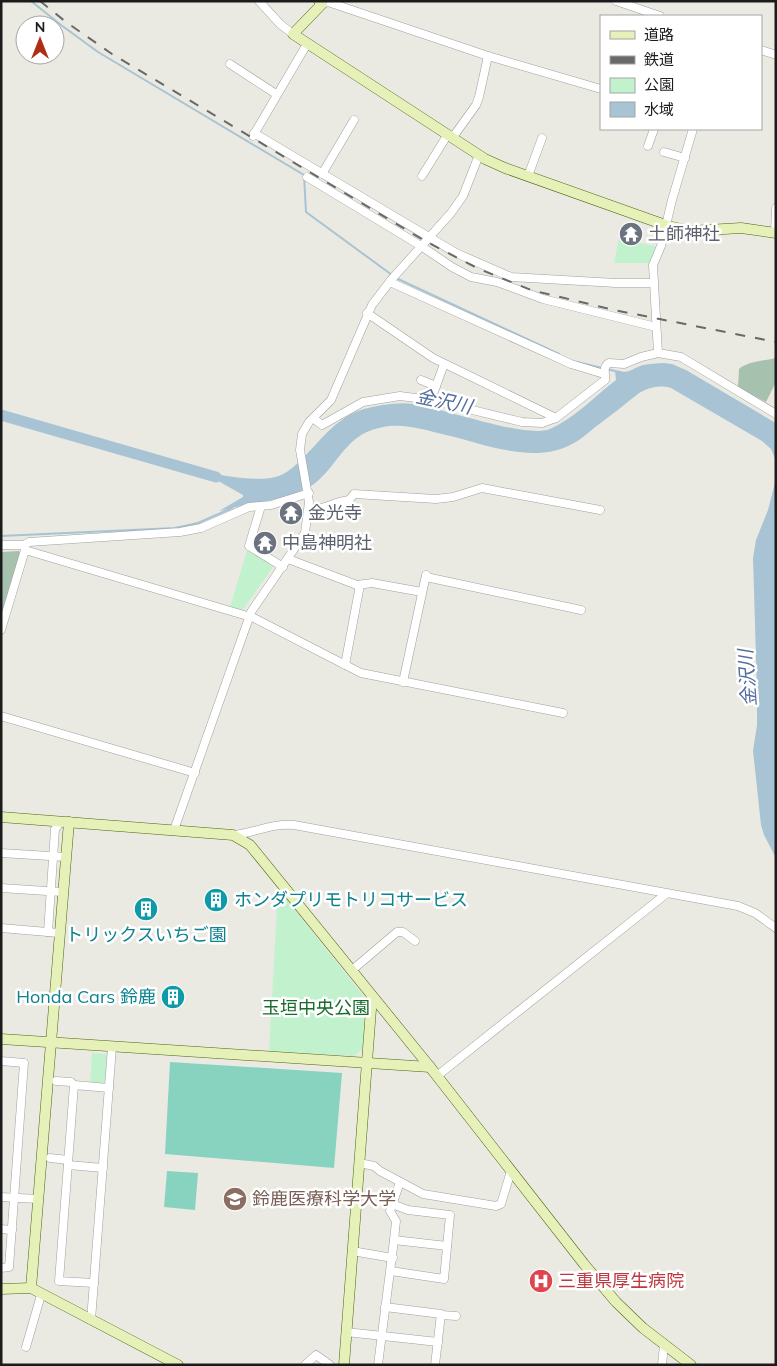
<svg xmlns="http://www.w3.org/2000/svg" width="777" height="1366" viewBox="0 0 777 1366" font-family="Mulish,'Noto Sans JP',sans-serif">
<rect width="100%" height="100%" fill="#ebeae2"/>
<g fill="#a6c1ae">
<path d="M776,358V382L766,402L738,387L739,369C748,361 764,361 776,358Z"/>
<path d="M19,551L21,554L4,611L1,610V552Z"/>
</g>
<g fill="#c2f2cd">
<path d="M619,238L659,247L652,263H614Z"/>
<path d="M247,550L255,552L276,563L242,611L230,607Z"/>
<path d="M278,889L366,999L363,1048L354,1056L269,1051Z"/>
<path d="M92,1053L106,1054L108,1056L106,1081L103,1084L90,1083Z"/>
</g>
<g fill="#88d2c0">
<path d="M170,1062L342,1073L334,1168L165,1154Z"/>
<path d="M167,1171L198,1173L195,1210L164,1207Z"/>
</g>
<g fill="#a7c3d4">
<path d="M664,363L672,364L686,370L774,422L776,424V461L771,449L762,441L671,388C658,385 650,387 639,393C624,405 609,417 594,428C587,434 580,440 572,444C534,465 485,444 446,435C424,430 402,422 379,428C343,436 337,469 311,486C288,500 246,504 219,511L243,497V495L204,473C225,475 258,483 279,476C289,472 298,463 306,455C323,437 339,416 364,409C380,405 397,402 413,404C443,408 526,439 550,429C573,419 592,399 611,384L616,380L615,371C631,374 630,369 643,365C650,364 657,363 664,363Z"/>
<path d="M776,479V858L764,835L761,825L755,769L753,751L757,725V691L753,558L756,540L768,510Z"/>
</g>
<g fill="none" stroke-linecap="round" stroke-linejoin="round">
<g stroke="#a7c3d4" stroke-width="2">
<path d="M31,1L61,25L98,52L304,175L306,212L392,275"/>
<path d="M396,278L559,354"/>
<path d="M577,362L602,368"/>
<path d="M606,369L624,373"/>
<path d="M1,536L175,528L198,523L232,508"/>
</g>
<path stroke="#a7c3d4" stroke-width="11" d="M1,415L216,477"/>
<g stroke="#9f9f9f" stroke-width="9">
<g id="street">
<path d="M259,1L280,24L293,34"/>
<path d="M616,1L660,16"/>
<path d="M322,4L328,2L488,56L601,89"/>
<path d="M761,50L776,55"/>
<path d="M230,64L276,94"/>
<path d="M254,133L456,253L511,277L616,283H653"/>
<path d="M253,136L307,44"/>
<path d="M453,137L476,105L479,97L488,56"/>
<path d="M648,146L654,129"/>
<path d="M664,152L685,158"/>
<path d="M322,174L354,120"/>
<path d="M422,176L448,134"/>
<path d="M528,176L542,138"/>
<path d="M307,177L421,246"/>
<path d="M775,233L776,208"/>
<path d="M421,246L452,267L471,277L497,282L543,299L656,327"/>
<path d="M390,282L571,364L604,374"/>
<path d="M367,313L433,358L556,418"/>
<path d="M658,353L653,265L661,246L672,200L693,129"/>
<path d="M421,380L436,386"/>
<path d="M431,400L444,364"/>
<path d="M313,418L322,425L363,402L400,396L431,400L522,422L542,423L556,418L605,380C606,374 602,367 609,363L624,364L641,357L658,353L681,357L776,414"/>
<path d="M261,506L249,546L283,567"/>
<path d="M309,510C326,509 333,502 349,500L354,494L436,499L453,497L482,488L600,510"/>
<path d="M1,545H24L25,550L254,618L361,673L563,713"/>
<path d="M24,545L29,542L180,532L201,528L249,507L271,505L309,493"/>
<path d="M288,559L357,585L372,583L422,592"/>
<path d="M426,577L581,610"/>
<path d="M1,630L25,550"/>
<path d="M345,665L360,585"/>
<path d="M403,682L426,575"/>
<path d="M1,716L195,773"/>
<path d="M174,830L251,612L305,533L309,502L300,450L302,434L309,422L331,400L372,305L391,280L451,213L463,196L479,155"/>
<path d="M233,835C254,833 272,823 294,825L738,906L755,913L776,928"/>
<path d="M1,853L66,857"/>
<path d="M1,888L62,892"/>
<path d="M1,928L59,933"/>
<path d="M48,932L55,829L61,822"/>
<path d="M351,971L397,932H403L415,941"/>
<path d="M1,1061L24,1063L9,1267L1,1268"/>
<path d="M437,1076L666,894"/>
<path d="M56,1081L71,1082L74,1085"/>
<path d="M50,1158L68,1160"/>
<path d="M359,1163L374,1166L380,1171L423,1194L496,1206L501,1204L511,1171"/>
<path d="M68,1165L103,1168"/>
<path d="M1,1197L37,1199"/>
<path d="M1,1229L12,1230"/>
<path d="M394,1240L447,1246"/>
<path d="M352,1251L393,1258"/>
<path d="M391,1271L444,1279L450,1215L408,1210L392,1204"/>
<path d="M94,1283L59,1281L74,1085L109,1088"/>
<path d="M385,1307L441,1314L435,1365"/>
<path d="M441,1315L456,1316"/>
<path d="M91,1320L112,1047"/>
<path d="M346,1332L438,1342"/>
<path d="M26,1347L41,1295"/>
<path d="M305,1365L316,1355L330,1365"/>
<path d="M378,1365L394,1240L396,1221L390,1211L400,1182"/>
<path d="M662,1365L664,1345"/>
</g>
</g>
<g stroke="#4e6311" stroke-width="11">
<g id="secondary">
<path d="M319,1L322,4L293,34L485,159L505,168L668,226L691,231L741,228L776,233"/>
<path d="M1,817L233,835L250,845L430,1067L584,1264L616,1302L643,1328L691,1365"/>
<path d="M1,1039L430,1067"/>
<path d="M31,1288L69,822"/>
<path d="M1,1289L31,1288L178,1365"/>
<path d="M344,1365L372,996"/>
</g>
</g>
<use href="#street" stroke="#fff" stroke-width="8"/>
<use href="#secondary" stroke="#e6f1ba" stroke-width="10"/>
<path stroke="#696969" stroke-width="2" stroke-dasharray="10 10" stroke-linecap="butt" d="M40,1L66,22L112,54L425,241L479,269L531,290L614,310L776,342"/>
</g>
<defs>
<g id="temple-disc" transform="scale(1.25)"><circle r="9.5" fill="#6b7280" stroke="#fff"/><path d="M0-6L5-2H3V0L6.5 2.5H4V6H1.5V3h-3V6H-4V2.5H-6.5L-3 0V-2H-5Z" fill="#fff"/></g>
<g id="building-disc" transform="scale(1.25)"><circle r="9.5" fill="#0f9aa8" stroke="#fff"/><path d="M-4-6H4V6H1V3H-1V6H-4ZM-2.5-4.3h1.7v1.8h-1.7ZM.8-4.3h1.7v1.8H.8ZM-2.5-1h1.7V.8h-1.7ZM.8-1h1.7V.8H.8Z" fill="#fff"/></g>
<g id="university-disc" transform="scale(1.25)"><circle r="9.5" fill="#8d6e63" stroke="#fff"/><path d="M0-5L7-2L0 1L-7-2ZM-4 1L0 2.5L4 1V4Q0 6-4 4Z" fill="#fff"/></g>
<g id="hospital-disc" transform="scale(1.25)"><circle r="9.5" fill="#e0444e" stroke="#fff"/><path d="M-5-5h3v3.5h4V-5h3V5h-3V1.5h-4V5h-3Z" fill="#fff"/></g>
</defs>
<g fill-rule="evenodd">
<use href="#temple-disc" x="631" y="234"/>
<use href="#temple-disc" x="291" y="513"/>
<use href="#temple-disc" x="265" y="543"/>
<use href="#building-disc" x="216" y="900"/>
<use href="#building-disc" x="146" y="909"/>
<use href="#building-disc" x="173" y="997"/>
<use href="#university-disc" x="235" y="1199"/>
<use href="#hospital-disc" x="541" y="1281"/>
</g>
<g text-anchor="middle" stroke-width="5" stroke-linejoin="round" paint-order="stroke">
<g font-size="18" fill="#5b616d" stroke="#fff" text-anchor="start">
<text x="648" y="240">土師神社</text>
<text x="308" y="519">金光寺</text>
<text x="282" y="549">中島神明社</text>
</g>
<g font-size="18" fill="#0d838f" stroke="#fff" text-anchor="start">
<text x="234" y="906">ホンダプリモトリコサービス</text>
<text x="146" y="941" text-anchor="middle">トリックスいちご園</text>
<text x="156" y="1003" text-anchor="end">Honda Cars 鈴鹿</text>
</g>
<g font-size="18" fill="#176b2b" stroke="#fff">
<text x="316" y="1014">玉垣中央公園</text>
</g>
<g font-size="18" fill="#785e54" stroke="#fff" text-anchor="start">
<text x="252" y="1205">鈴鹿医療科学大学</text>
</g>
<g font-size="18" fill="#be3a42" stroke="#fff" text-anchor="start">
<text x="558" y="1287">三重県厚生病院</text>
</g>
<g font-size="19" font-style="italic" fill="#546e9e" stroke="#fff">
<text transform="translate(444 401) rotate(12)" y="7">金沢川</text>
<text transform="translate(747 678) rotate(-94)" y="7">金沢川</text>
</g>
</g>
<rect width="777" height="1366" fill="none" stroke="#1b1b1b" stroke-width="5"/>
<rect x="600" y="15" width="162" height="115" fill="#ffffff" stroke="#a4a4a4"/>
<rect x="610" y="31" width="25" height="8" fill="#e6f1ba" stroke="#a4a4a4"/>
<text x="644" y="40" font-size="15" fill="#1b1b1b">道路</text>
<rect x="610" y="56" width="25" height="8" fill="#696969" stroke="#a4a4a4"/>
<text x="644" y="65" font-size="15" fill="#1b1b1b">鉄道</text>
<rect x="610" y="78" width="25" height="15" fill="#c2f2cd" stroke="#a4a4a4"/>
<text x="644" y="90" font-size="15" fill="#1b1b1b">公園</text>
<rect x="610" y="102" width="25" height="15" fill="#a7c3d4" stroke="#a4a4a4"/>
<text x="644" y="115" font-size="15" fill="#1b1b1b">水域</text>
<g transform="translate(40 40)"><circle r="24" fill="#ffffff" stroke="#a4a4a4"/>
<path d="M0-4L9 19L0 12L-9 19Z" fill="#af2e17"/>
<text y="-8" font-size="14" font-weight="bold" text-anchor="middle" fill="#1b1b1b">N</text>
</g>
</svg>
